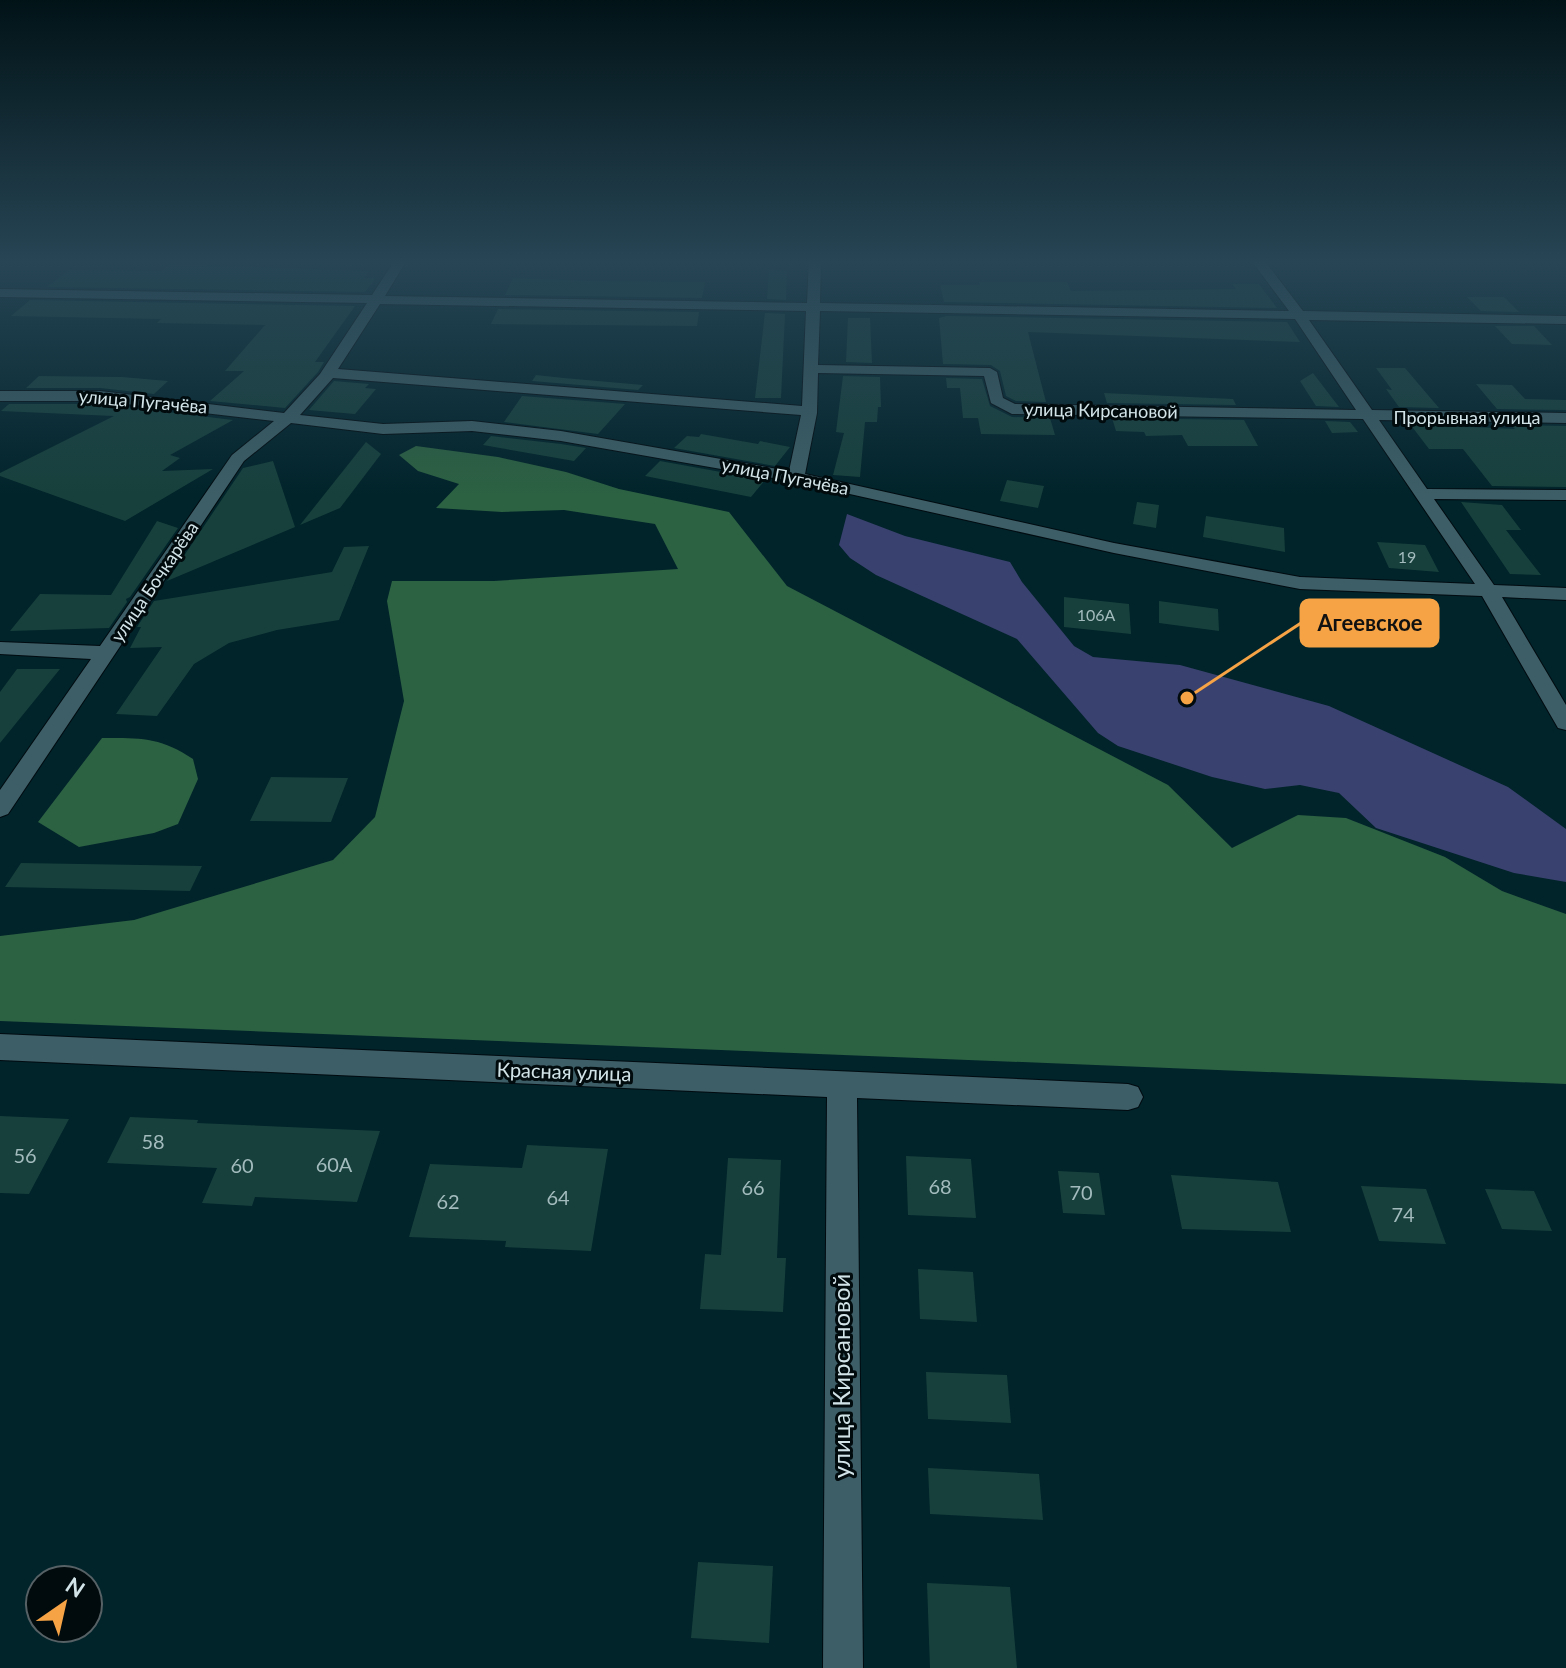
<svg xmlns="http://www.w3.org/2000/svg" width="1566" height="1668" viewBox="0 0 1566 1668" font-family="Lato,sans-serif">
<rect width="100%" height="100%" fill="#01232a"/>
<g fill="#2c6142">
<path d="M416,446L498,457L566,472L619,489L729,512L787,586L1168,785L1232,848L1298,815L1346,818L1445,857L1502,891L1566,914V1084L0,1021V936L134,920L333,860L375,817L404,701L387,601L392,581H494L678,569L655,524L564,510L502,512L436,508L459,484L418,471L399,455Z"/>
<path d="M102,738C141,738 160,737 193,759L198,779L178,824L154,833L79,847L38,822Z"/>
</g>
<path fill="#39416e" d="M847,514L905,536L1010,562L1022,582L1074,646L1093,657L1180,665L1329,706L1508,787L1566,829V882L1514,873L1376,828L1339,793L1300,785L1265,789L1212,777L1118,746L1098,733L1017,639L876,575L850,558L839,545Z"/>
<g fill="#17403c">
<path d="M170,264L369,271L364,278H376L365,292L47,287L69,270L162,271Z"/>
<path d="M769,270L787,271L786,300L767,299Z"/>
<path d="M513,278L592,281L705,282L702,298L505,295Z"/>
<path d="M979,282H1067L1071,291L1236,289L1232,284H1259L1277,308L944,302L940,285H980Z"/>
<path d="M1467,297H1504L1519,312L1481,311Z"/>
<path d="M30,300L355,306L315,362H324L318,372L285,408L210,401L244,371H225L265,325L157,323L161,319L11,316Z"/>
<path d="M498,309L699,312L697,326L491,324Z"/>
<path d="M765,313L785,314L781,398H755Z"/>
<path d="M947,316L1287,322L1300,342L1028,332L1046,402L1016,401L1006,396L1000,371L991,365L943,364L939,318Z"/>
<path d="M848,318H870L872,363L846,362Z"/>
<path d="M1495,326H1534L1552,345L1512,344Z"/>
<path d="M1376,368H1405L1439,408L1399,407L1386,389L1392,390Z"/>
<path d="M1313,373L1339,407L1316,406L1300,381Z"/>
<path d="M536,375L564,378L643,385L638,390L532,381Z"/>
<path d="M39,376L122,377L168,381L154,394L100,388H26Z"/>
<path d="M843,376L880,377L881,407H878L877,422H865L860,477L833,475L844,433L836,432Z"/>
<path d="M946,378L982,379L990,406L1012,417L1050,418L1055,435L981,434L978,418H963L960,388H947Z"/>
<path d="M334,381L369,384L365,388L376,389L355,414L309,410Z"/>
<path d="M1476,384L1512,385L1525,399L1566,400V410L1497,409Z"/>
<path d="M1104,393L1233,399L1236,405L1107,403Z"/>
<path d="M522,396L625,404L598,434L504,422Z"/>
<path d="M9,404H100L233,420L170,455L180,458L162,471L213,469L125,521L0,476V473L114,416L1,411Z"/>
<path d="M1112,418L1244,420L1258,446H1188L1182,435L1146,436L1144,432L1116,431Z"/>
<path d="M1325,421L1350,422L1358,432L1332,433Z"/>
<path d="M1410,424L1515,429L1511,425L1566,426V487L1492,486L1463,449H1429Z"/>
<path d="M701,434L758,444L760,441L790,447L775,466L674,448L687,436L699,437Z"/>
<path d="M491,436L561,444L586,448L574,461L483,445Z"/>
<path d="M366,442L381,454L340,508L300,525Z"/>
<path d="M273,461L295,527L167,581L243,468Z"/>
<path d="M660,461L765,480L751,497L645,476Z"/>
<path d="M1007,480L1044,486L1038,508L1000,501Z"/>
<path d="M1137,502L1159,505L1156,528L1133,524Z"/>
<path d="M1461,502L1502,505L1521,530H1506L1541,575L1510,574Z"/>
<path d="M1206,516L1284,528L1285,552L1203,537Z"/>
<path d="M157,521L178,528L130,597L126,599L127,602L109,628L10,631L40,594L111,595Z"/>
<path d="M1377,542L1425,545L1439,572L1389,568Z"/>
<path d="M369,546L339,620L277,630L229,643L194,664L157,716L116,714L162,647L130,648L141,627H137L154,601L332,572L344,547Z"/>
<path d="M1064,597L1129,604L1131,634L1064,627Z"/>
<path d="M1159,601L1218,609L1219,631L1159,623Z"/>
<path d="M17,669H60L0,743V692Z"/>
<path d="M271,777L348,778L331,822L250,821Z"/>
<path d="M21,863L202,866L190,891L5,887Z"/>
<path d="M0,1116L69,1119L29,1194L0,1193Z"/>
<path d="M130,1117L198,1120L197,1123L380,1131L357,1202L255,1197L252,1206L202,1203L217,1168L107,1163Z"/>
<path d="M527,1145L608,1149L591,1251L505,1247L506,1241L409,1237L430,1164L522,1168Z"/>
<path d="M906,1156L971,1159L976,1218L908,1215Z"/>
<path d="M728,1158L781,1160L777,1258H786L783,1312L700,1309L705,1254L721,1255Z"/>
<path d="M1058,1171L1099,1173L1105,1215L1063,1213Z"/>
<path d="M1171,1175L1278,1182L1291,1232L1182,1229Z"/>
<path d="M1361,1186L1426,1189L1446,1244L1379,1241Z"/>
<path d="M1485,1189L1534,1191L1552,1231L1502,1229Z"/>
<path d="M918,1269L973,1272L977,1322L920,1319Z"/>
<path d="M926,1372L1007,1375L1011,1423L928,1419Z"/>
<path d="M928,1468L1039,1474L1043,1520L930,1514Z"/>
<path d="M698,1562L773,1566L769,1643L691,1638Z"/>
<path d="M927,1583L1010,1587L1017,1668H930Z"/>
</g>
<g fill="none" stroke-linecap="round" stroke-linejoin="round">
<g stroke="#000b10" stroke-width="2">
<g id="street">
<path d="M395,260H407L385,296L807,303L809,260H821L820,303L1289,311L1251,260H1264L1303,311L1566,316V324L1309,320L1372,410L1566,413V423L1379,420L1427,489L1566,490V500L1434,499L1494,585L1566,588V600L1502,597L1566,705V730L1558,728L1482,596L1300,589L1114,553L796,482L561,441L472,431L383,434L291,423L244,461L8,814L0,817V790L91,659L0,654V642L100,646L232,455L274,421L100,401H0V391H100L284,413L320,374L367,303L0,297V289L372,295ZM380,304L806,311L802,406L338,369ZM820,311L1295,319L1356,410L1015,404L1003,398L997,372L990,368L818,365ZM818,373L984,376L991,403L1012,414L1363,419L1475,584L1300,577L1114,543L805,474L817,413ZM333,378L801,415L789,471L561,431L472,421L383,424L300,415Z"/>
<path d="M0,1034L1128,1084L1138,1087L1143,1097L1138,1107L1128,1110L857,1098L863,1668H823L827,1097L0,1060Z"/>
</g>
</g>
<use href="#street" fill="#3d5e66" fill-rule="evenodd"/>
</g>
<linearGradient id="sky" x2="0" y2="1"><stop stop-color="#011317"/><stop offset="0.53" stop-color="#274555"/><stop offset="1" stop-color="#274555" stop-opacity="0"/></linearGradient>
<rect width="1566" height="494" fill="url(#sky)"/>
<g text-anchor="middle" stroke-width="6" stroke-linejoin="round" paint-order="stroke">
<g font-size="16" fill="#a3bbbd">
<text x="1407" y="563">19</text>
<text x="1096" y="621">106А</text>
</g>
<g font-size="18" fill="#d2e4e8" stroke="#010a0d">
<text transform="translate(143 402) rotate(5)" y="6">улица Пугачёва</text>
<text transform="translate(1101 411) rotate(1)" y="6">улица Кирсановой</text>
<text x="1467" y="424">Прорывная улица</text>
<text transform="translate(785 477) rotate(11)" y="6">улица Пугачёва</text>
<text transform="translate(155 582) rotate(-56)" y="6">улица Бочкарёва</text>
</g>
<g font-size="20" fill="#d2e4e8" stroke="#010a0d">
<text transform="translate(564 1072) rotate(2)" y="7">Красная улица</text>
</g>
<g font-size="20" fill="#a3bbbd">
<text x="153" y="1149">58</text>
<text x="25" y="1163">56</text>
<text x="334" y="1172">60А</text>
<text x="242" y="1173">60</text>
<text x="940" y="1194">68</text>
<text x="753" y="1195">66</text>
<text x="1081" y="1200">70</text>
<text x="558" y="1205">64</text>
<text x="448" y="1209">62</text>
<text x="1403" y="1222">74</text>
</g>
<g font-size="24" fill="#d2e4e8" stroke="#010a0d">
<text transform="translate(842 1376) rotate(-90)" y="8">улица Кирсановой</text>
</g>
</g>
<path fill="none" stroke="#f5a345" stroke-width="3" d="M1187 698L1301 623"/>
<circle fill="#f5a345" stroke="#010a0d" stroke-width="3" cx="1187" cy="698" r="8"/>
<rect fill="#f5a345" stroke="#f5a345" stroke-width="3" x="1301" y="600" width="137" height="46" rx="8"/>
<g font-size="22" text-anchor="middle" font-weight="bold" fill="#111">
<text x="1370" y="631">Агеевское</text>
</g>
<g transform="translate(64 1604) rotate(34)"><circle r="38" fill="#010a0d" stroke="#556165" stroke-width="2"/>
<path d="M0-6L14 30L0 20L-14 30Z" fill="#f5a345"/>
<text y="-12" font-size="22" font-weight="bold" text-anchor="middle" fill="#d2e4e8">N</text>
</g>
</svg>
